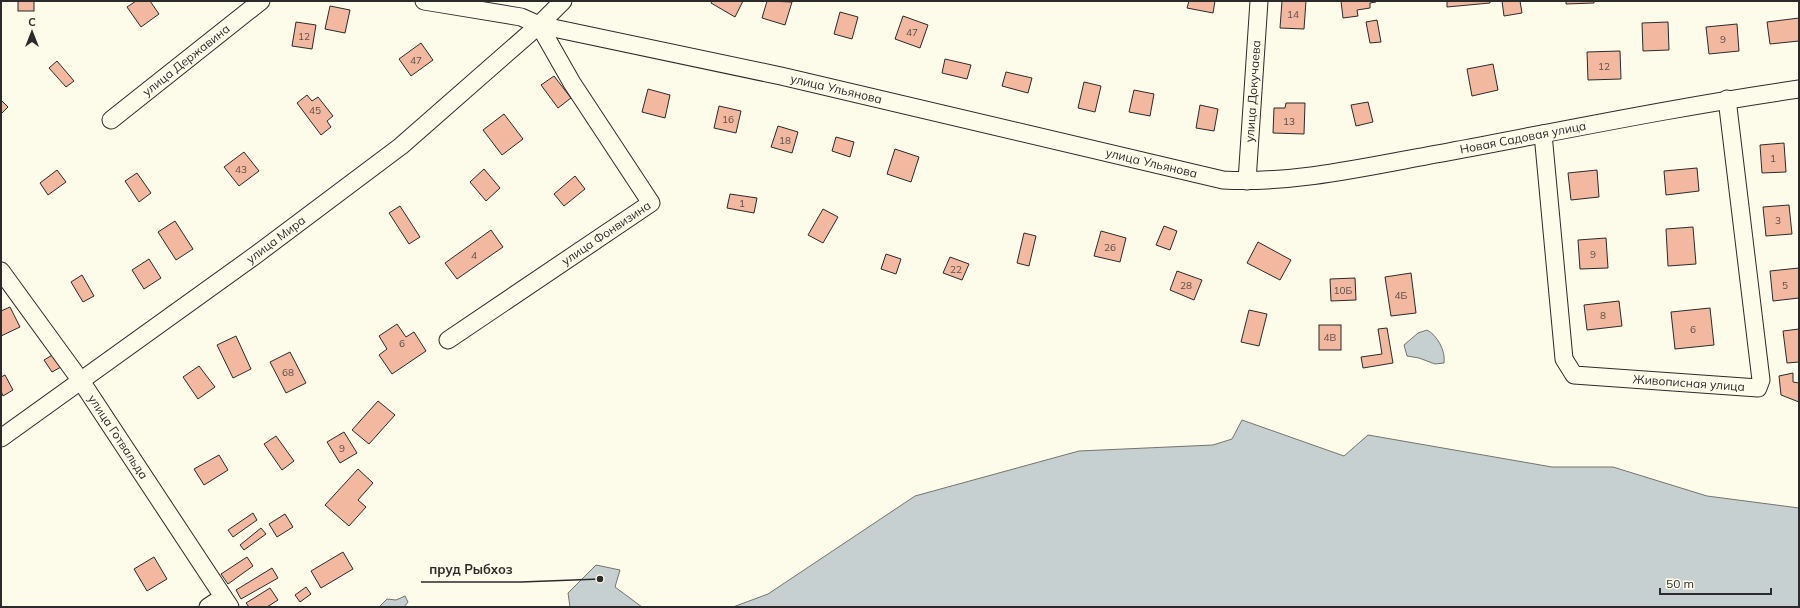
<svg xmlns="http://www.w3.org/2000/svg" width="1800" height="608" viewBox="0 0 1800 608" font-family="Mulish,sans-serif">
<rect width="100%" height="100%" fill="#fdfbea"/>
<g fill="#c7d0d0" stroke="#74746e">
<path d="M1427,330C1437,335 1446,351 1444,363L1435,364L1419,358L1407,356L1404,345L1418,333Z"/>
<path d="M1242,420L1344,456L1368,435L1552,467H1613L1707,496L1799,508V607H733L768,594L915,496L1079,451L1213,445L1232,439Z"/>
<path d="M596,565L620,570L615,587L642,607H570L568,593Z"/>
<path d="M405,596L408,602L404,607H379L387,599L396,600Z"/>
</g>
<g fill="#f2b8a0" stroke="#2b2b2b">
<rect x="18" y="1" width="16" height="10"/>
<path d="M136,1H150L159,14L141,27L127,7Z"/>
<path d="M712,1H743L735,17L711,3Z"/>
<path d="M767,1L792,2L785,25L762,18Z"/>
<path d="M1189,1H1215L1213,13L1187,8Z"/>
<path d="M1282,1H1306L1304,29L1280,28Z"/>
<path d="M1341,1H1376V2L1370,3V8L1357,10L1358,16L1343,18Z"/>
<path d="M1447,1H1490V3L1447,7Z"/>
<path d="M1502,1H1520L1522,13L1504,16Z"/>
<path d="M1566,1H1594V3L1566,4Z"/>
<path d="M330,6L350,10L345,33L325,29Z"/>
<path d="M840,12L858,17L852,39L834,34Z"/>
<path d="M903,16L928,25L920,48L895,39Z"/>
<path d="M1799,18V41L1770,44L1767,22Z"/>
<path d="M1377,20L1381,42L1370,43L1366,22Z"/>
<path d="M296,22L316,25L312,49L292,46Z"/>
<path d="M1668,22L1669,50L1643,51L1642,23Z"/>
<path d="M1737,24L1739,51L1709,54L1706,27Z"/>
<path d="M421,43L433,60L411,76L399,59Z"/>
<path d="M1620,51L1621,79L1588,80L1587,52Z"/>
<path d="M945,59L971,65L967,79L942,73Z"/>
<path d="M57,61L74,81L66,87L49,68Z"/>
<path d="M1493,64L1498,90L1472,96L1467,69Z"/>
<path d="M1006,72L1032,78L1028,93L1002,86Z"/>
<path d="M554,76L571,98L558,108L541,85Z"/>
<path d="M1084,82L1101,86L1095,112L1078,108Z"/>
<path d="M648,89L670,95L665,118L642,112Z"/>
<path d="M1134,90L1154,94L1150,116L1129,112Z"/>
<path d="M307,95L312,101L318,97L333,116L327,121L331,127L321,135L297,103Z"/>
<path d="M1,100L8,107L1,114Z"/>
<path d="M1368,102L1373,122L1356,126L1351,105Z"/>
<path d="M1286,103H1305L1304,134L1273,133L1274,108H1285Z"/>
<path d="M1200,105L1218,109L1214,131L1196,128Z"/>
<path d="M719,106L741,111L736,133L714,128Z"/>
<path d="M504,114L523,139L502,155L483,130Z"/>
<path d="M778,126L798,132L792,153L771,147Z"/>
<path d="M836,137L854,142L850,157L832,151Z"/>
<path d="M1784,143L1786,172L1762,173L1760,145Z"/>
<path d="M895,149L919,157L911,182L887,174Z"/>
<path d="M244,152L259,171L239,186L224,167Z"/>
<path d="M1697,168L1699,191L1666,195L1664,171Z"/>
<path d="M484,169L500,188L486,201L470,182Z"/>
<path d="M57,170L66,182L48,195L40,183Z"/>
<path d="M1597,170L1599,197L1571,200L1568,173Z"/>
<path d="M137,173L151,193L139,202L125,181Z"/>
<path d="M575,176L585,189L564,206L554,194Z"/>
<path d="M730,194L757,198L754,213L727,208Z"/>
<path d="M1789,205L1792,234L1766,236L1763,207Z"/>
<path d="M400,206L420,237L409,244L389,213Z"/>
<path d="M823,209L838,217L823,243L808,235Z"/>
<path d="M175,221L193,249L176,260L158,232Z"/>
<path d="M1164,226L1177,231L1170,250L1156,245Z"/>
<path d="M1693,227L1696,264L1668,266L1666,229Z"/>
<path d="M491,230L503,247L457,279L445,263Z"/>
<path d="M1101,231L1126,238L1120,262L1094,256Z"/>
<path d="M1024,233L1036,236L1029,266L1017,263Z"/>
<path d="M1606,238L1608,268L1580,269L1578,240Z"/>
<path d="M1258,242L1291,260L1280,280L1247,263Z"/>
<path d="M886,254L901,259L896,274L881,269Z"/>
<path d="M950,257L969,264L962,280L943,273Z"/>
<path d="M149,259L161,278L144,289L132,270Z"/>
<path d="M1799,268V298L1773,301L1770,271Z"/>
<path d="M1177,271L1202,280L1194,300L1170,290Z"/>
<path d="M1411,273L1416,313L1391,316L1385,277Z"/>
<path d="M82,275L94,296L83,302L71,282Z"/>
<path d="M1355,278L1356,300L1331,301L1330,279Z"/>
<path d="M1619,301L1622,326L1587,330L1584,305Z"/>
<path d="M10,307L20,327L1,336V311Z"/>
<path d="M1710,308L1714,345L1675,349L1671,312Z"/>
<path d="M1249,310L1267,314L1259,346L1241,342Z"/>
<path d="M397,324L406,337L414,332L426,351L392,374L379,355L387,349L379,336Z"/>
<rect x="1319" y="325" width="22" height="25"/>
<path d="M1387,328L1393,363L1363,368L1361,357L1382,354L1378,329Z"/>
<path d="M1799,329V362L1787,363L1783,331Z"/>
<path d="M236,336L251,369L233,378L217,345Z"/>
<path d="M290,352L306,383L286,393L270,362Z"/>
<path d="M54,354L61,367L52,372L44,360Z"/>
<path d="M199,366L215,387L198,399L183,377Z"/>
<path d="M1793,373V382L1799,383V402L1781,395L1779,376Z"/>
<path d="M5,375L13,390L3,396L1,391V377Z"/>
<path d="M378,401L395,415L369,444L352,430Z"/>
<path d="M344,432L357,453L340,463L327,442Z"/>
<path d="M276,436L294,461L282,470L264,444Z"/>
<path d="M219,455L228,470L204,485L194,469Z"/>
<path d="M358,469L373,483L358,500L366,507L349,526L325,505Z"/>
<path d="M253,513L257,520L233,537L228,530Z"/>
<path d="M285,514L293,527L277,537L269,524Z"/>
<path d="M261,528L266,534L244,550L240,545Z"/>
<path d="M343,552L353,569L321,588L311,571Z"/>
<path d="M154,557L167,579L147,591L134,569Z"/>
<path d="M247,557L253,566L228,584L221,574Z"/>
<path d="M272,568L278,578L241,599L236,590Z"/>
<path d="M306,587L311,594L300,602L295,595Z"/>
<path d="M270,588L278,600L267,607H249L246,603Z"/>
</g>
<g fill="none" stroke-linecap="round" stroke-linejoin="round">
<g stroke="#2b2b2b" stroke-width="19">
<g id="minor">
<path id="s1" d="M424,1L521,17L539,25L781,76L1223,180C1298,184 1374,165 1448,152C1565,130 1681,106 1799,89"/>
<path id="s2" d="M111,120L261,1"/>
<path id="s3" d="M1543,134L1564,359L1574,375L1758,388L1761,380L1727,99"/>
<path id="s4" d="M1247,181L1259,1"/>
<path id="s5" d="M1,271L81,381L230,607"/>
<path id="s6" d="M448,340L651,203L572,83L539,25"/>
<path id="s7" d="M1,438L253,257L401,146L539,25L563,1"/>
<path d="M208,607L223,597"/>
</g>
</g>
<use href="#minor" stroke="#fdfbea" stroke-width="17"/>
</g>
<g text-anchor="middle" stroke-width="3" stroke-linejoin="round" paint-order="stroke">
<g font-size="10" fill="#5d4e48">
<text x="1293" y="18">14</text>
<text x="912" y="36">47</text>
<text x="304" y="40">12</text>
<text x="1723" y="43">9</text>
<text x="416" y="64">47</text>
<text x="1604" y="70">12</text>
<text x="315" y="114">45</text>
<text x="728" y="123">16</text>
<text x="1289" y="125">13</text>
<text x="785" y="144">18</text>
<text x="1773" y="162">1</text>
<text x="241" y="173">43</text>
<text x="742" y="207">1</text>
<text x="1778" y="224">3</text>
<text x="1110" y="251">26</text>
<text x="1593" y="258">9</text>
<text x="474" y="259">4</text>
<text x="956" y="273">22</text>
<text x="1186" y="289">28</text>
<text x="1785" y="289">5</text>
<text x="1343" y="294">10Б</text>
<text x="1401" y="299">4Б</text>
<text x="1603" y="319">8</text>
<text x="1693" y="333">6</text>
<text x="1330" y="341">4В</text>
<text x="402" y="347">6</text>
<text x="288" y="376">68</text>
<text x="342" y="452">9</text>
</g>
<g font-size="12" fill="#2b2b2b" stroke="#fdfbea">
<text dy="4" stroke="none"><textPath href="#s2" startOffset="96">улица Державина</textPath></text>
<text dy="4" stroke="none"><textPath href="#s1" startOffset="422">улица Ульянова</textPath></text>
<text dy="4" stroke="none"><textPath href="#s4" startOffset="90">улица Докучаева</textPath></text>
<text dy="4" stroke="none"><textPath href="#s1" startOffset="1123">Новая Садовая улица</textPath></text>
<text dy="4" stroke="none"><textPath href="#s1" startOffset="746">улица Ульянова</textPath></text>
<text dy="4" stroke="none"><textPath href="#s6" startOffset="191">улица Фонвизина</textPath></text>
<text dy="4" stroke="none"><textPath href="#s7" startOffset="339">улица Мира</textPath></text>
<text dy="4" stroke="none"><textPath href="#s3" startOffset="360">Живописная улица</textPath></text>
<text dy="4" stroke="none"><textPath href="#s5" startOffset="203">улица Готвальда</textPath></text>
</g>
</g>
<path fill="none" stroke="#2b2b2b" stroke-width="1.5" d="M600 579L521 582H421"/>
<circle fill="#2b2b2b" stroke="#fdfbea" stroke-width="1.5" cx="600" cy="579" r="4"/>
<g font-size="13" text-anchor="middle" font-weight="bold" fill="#2b2b2b" stroke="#fdfbea" stroke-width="3" stroke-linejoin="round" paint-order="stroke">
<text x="471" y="574">пруд Рыбхоз</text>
</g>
<rect width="1800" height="608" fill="none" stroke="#2b2b2b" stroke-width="4"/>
<g transform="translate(32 32)" stroke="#fdfbea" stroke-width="3" paint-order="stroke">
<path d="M0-3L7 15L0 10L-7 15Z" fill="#2b2b2b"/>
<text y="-6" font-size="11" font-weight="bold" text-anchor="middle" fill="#2b2b2b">С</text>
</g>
<path d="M1660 588v6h111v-6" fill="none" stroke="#2b2b2b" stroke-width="2"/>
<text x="1666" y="588" font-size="12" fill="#2b2b2b" stroke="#fdfbea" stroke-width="3" paint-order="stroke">50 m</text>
</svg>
